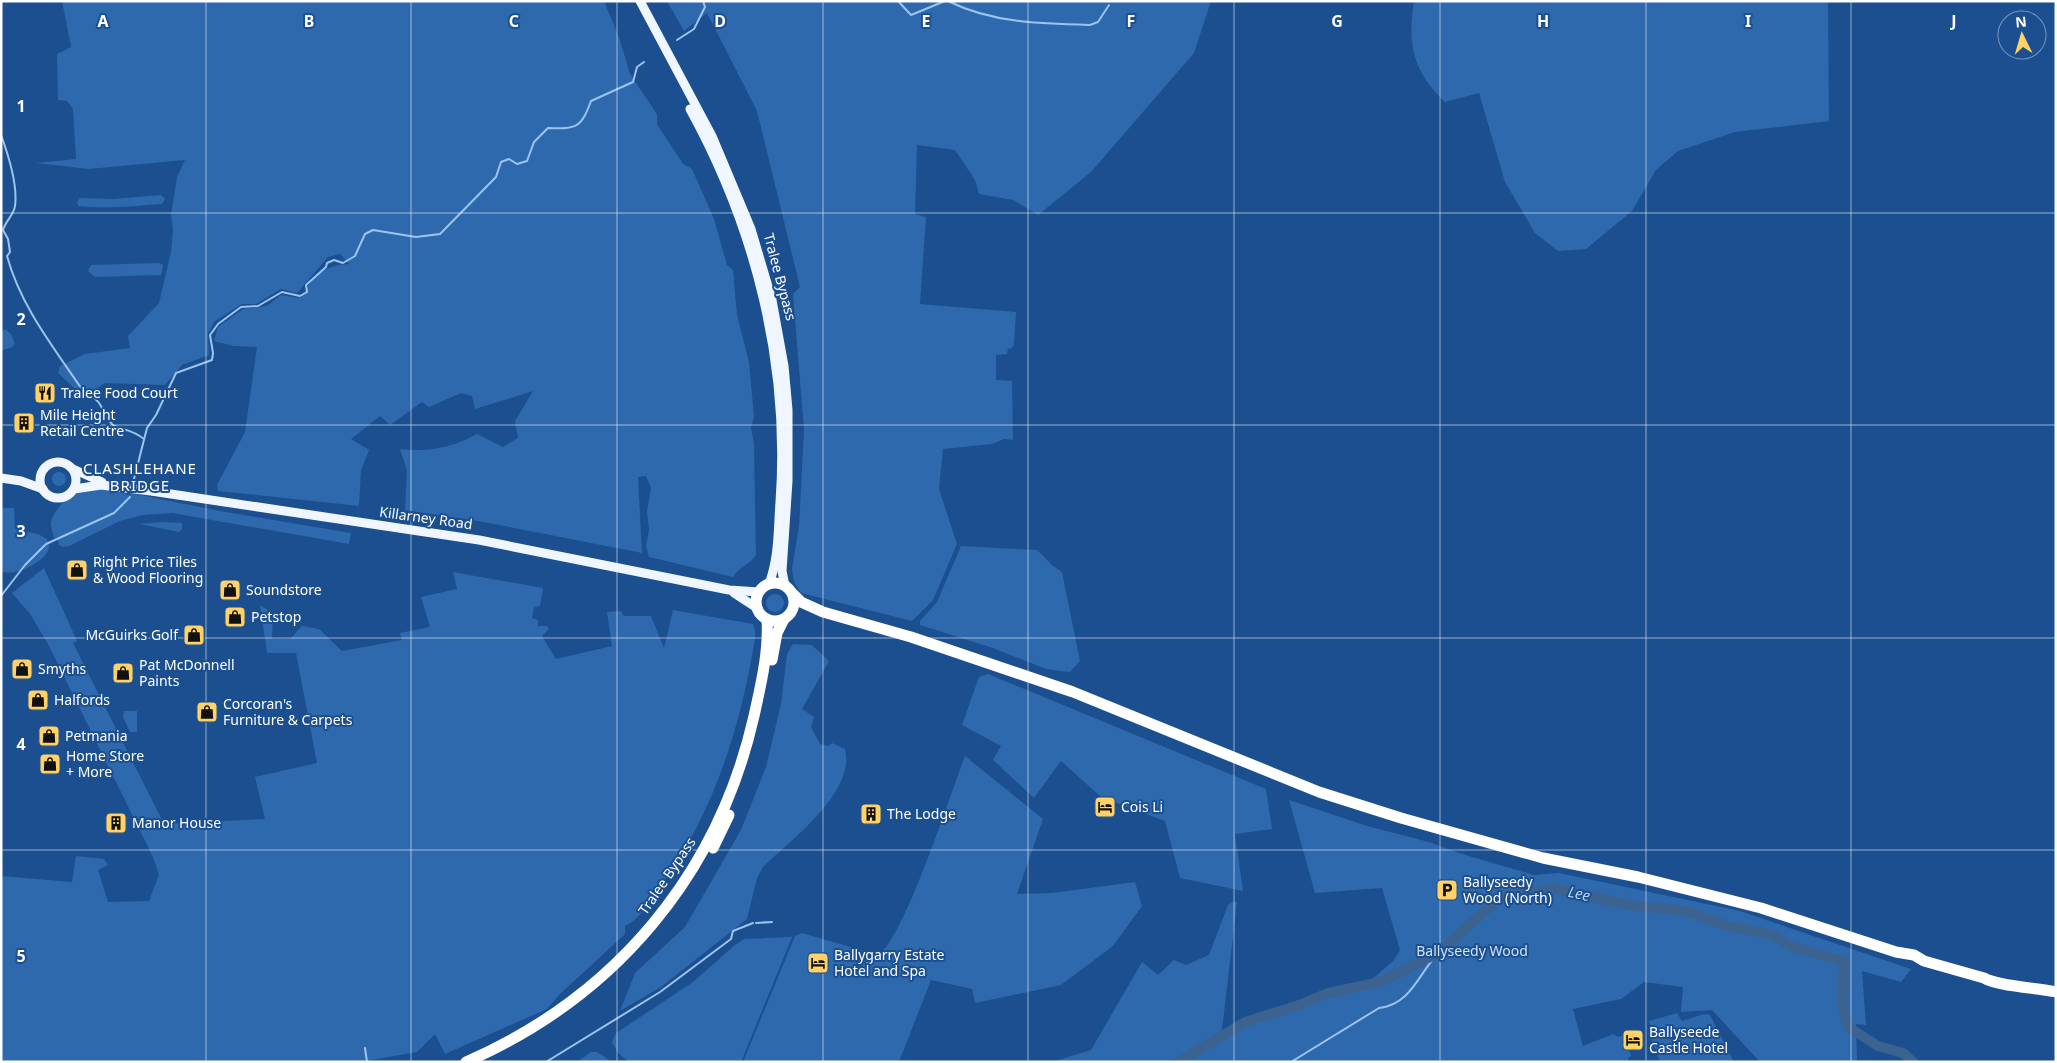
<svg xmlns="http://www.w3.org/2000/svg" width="2057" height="1063" viewBox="0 0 2057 1063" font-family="'Noto Sans',sans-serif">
<rect width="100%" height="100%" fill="#1b4f8f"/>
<g fill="#2e69ad">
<path d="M62,1H604L619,37L630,74L657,114V124L683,164L692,169L714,219L727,265L733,270L737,315L749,362L754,417L751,428L754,443L756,555C749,565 739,567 733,577L649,557L646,546L649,530L647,511L651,488L646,476L638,477L642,553L484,522L405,510L407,470L400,449C430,452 450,448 477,434L503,447L518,438L515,421L533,391L475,409L472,396L461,393L429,407L422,402L390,425L380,416L351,439L369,450L361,470L359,506L218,491L217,485L245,432L257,347L233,346L214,341L218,327L243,309L267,306L281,295L299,298C305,294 305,291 308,286C319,270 331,265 349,264L340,254L328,257L297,293L281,289L256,304H242L215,321L208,333L209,355L182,365L165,385L105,383L84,397L58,373L60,366L85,354L130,348L128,336L159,303L171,252L173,229L171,215L177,177L185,160L89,169L36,163L76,159L73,109L67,101L58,100L57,54L71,47Z"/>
<path d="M667,1H1211L1194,53L1091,172L1038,215L1013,200L979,194L975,180L955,150L917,145L915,214L926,217L920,304L1016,312L1014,345L1012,348L1008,349L1007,354L996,355V380L1012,381L1013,440L1004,439L992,444L943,449L939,489L957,544L933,600L912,621L801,593L794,582L792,569L799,526L804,430L793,294L800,287L757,111L707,13L684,31Z"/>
<path d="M1414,1H1828L1829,121L1735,132L1678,151L1656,170L1632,211L1586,249L1558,251L1535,233L1505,182L1479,93L1445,102C1413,71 1407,45 1414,1Z"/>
<path d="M161,195L165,199L162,204C134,206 106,209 78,206L77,202L80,198L113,199Z"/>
<path d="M159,263L163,265L161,275L95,277L88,271L91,265Z"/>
<path d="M5,329L11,334L15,344L12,347L1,351V332Z"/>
<circle cx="59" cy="479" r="7"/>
<path d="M89,487L128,491L126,495L135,494L220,511L351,533L349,544L172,513L143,515L120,521L69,546L63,547L59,545L57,537L54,538C53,533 50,526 51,522C55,506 74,491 89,487Z"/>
<path d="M1,508H14L15,529L38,534L47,539C47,541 49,544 49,547C48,561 13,578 1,571Z"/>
<path d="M161,522L182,523V529L179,532L139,524Z"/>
<path d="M961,546L1037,550L1053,566L1062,572L1080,661L1070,672L1046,669L993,648L920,625V621L937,602Z"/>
<path d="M44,568L77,641L73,643L164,824L265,819L255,777L317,763L296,653H267L260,605L273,613L272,639H290L302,626L319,629L342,651L402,640L400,633L430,627L421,597L457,589L453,572L543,588L540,606L534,607L532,618L538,620V626H547L549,629L542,636L556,659L612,646L607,612L621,611L624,616H651L664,648L673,610L753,624L755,630V639C740,730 713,815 658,890C648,903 640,919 625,926V934L559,995L547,1009L445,1054L435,1034L417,1052L360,1062H1V876L72,882L76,856L104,859L108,865L98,870L108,902L149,901L159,875L153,857L48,644L30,614L12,593Z"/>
<circle cx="775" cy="603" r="9"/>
<path d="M793,644L812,645L829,661L802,709L814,717L811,727L820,744L829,746L832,743L845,749C856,792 791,840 763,867L757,878L747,919L661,987L620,1011L635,973L685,927L741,830L766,767L781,704L787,654Z"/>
<path d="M988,674L1266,789L1272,829L1235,834L1243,891L1180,878L1165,821L1101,797L1061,761L1034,798L993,760L1001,746L962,725L979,677Z"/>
<path d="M124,711H137V732H130L123,717Z"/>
<path d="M965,756L1043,819L1017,894L1052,893L1135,882L1142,906L1113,946L1061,985L975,1003L972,989L931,980L899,1062H743L795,936L802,933L878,955C904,939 951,792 965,756Z"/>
<path d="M1289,800L1367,826L1429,842L1459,853L1534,875L1559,873L1740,911L1911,969L1901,982L1862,971L1866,1025L1856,1024L1857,1062H1760L1712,1010L1681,1012L1683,987L1644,982L1621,999L1573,1009L1583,1046L1613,1034L1618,1037L1624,1035L1631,1056L1628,1058L1629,1062H1173L1237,1022L1295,1004L1327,990L1371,980L1393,961L1400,950L1382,888L1315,893Z"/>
<path d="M1234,901L1237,902L1222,1030L1171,1062H1052L1091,1050L1142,962L1158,975L1174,960L1186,965L1209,955L1228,905Z"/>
<path d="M792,937L741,1062H629L618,1053L612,1042L616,1033L693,982L735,945L744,939Z"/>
<path d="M1677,1013L1682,1021L1704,1014L1710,1015L1734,1062H1660L1649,1033L1653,1032L1649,1021Z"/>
<path d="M591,1052H597L612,1062H577Z"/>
</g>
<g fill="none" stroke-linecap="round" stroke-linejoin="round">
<g stroke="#9cc4f0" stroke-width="2">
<path d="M898,1L911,15L945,1"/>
<path d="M948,1C992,23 1042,24 1090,25L1098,22L1109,5"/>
<path d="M677,40L694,29L705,7L703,1"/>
<path d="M1,135C8,154 18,184 15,206C14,215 6,220 3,230L8,239L10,252L7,256C20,304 51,344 79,385C84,392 94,396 99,403C104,410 106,419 113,425C121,430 132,429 144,439"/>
<path d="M134,479L147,428L156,415L176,373L212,360L213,353L210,335L218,324L241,307L258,306L282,292L300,296L307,292L306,285L326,267L327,263L334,260L343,263L355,256L365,234L373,230L416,237L440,234L496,177L501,162L509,159L517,164L527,161L534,142L548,128C577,129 581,128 591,101L633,82L637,67L644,62"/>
<path d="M1,596L25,565L46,544L114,513L130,497"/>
<path d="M756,923L772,922"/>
<path d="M365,1048L367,1062"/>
<path d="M546,1062L660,992L731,939L733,931L753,923"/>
<path d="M1291,1062L1379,1008C1411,1004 1418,975 1438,953"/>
</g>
<path stroke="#3c6290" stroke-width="10" d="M1179,1062L1245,1022L1299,1005L1328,993L1380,982L1438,953L1502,896L1556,889L1629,905L1687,911L1727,926L1770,934L1793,947L1844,961L1842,1004L1848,1027L1878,1046L1903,1053L1913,1062"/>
<g stroke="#f0f6ff" stroke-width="9">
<path d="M640,1L712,136L751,229L772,300L784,366L788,410V481L782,571L785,586"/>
<path d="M690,109C756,229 790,365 780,502C778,529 779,558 769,584"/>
<circle cx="58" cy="480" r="18"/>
<path d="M73,469L102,482"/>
<path d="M1,478L21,481L43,489"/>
<path d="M74,489L101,485L151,491L479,540L729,590L759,592"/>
<path d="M734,593L757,608"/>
</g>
<g stroke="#fff" stroke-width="11">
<circle cx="775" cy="602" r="19"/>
<path d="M793,594L801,602L823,612L911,637L1073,692L1319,792L1401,818L1543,858L1638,877L1761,908L1896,952L1914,955L1924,961L1984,978C1997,986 2038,988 2056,992"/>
<path d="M772,660L777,633L784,619"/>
<path d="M713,848L729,815"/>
<path d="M466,1062C615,997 718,875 754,716C761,684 769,652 767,619"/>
</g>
</g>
<path fill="none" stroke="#fff" stroke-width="1" stroke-opacity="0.55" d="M206,1V1062M411,1V1062M617,1V1062M823,1V1062M1028,1V1062M1234,1V1062M1440,1V1062M1646,1V1062M1851,1V1062M1,213H2056M1,425H2056M1,638H2056M1,850H2056"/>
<defs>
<g id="restaurant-square" transform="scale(1.125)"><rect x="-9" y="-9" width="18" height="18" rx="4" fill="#ffd166" stroke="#1b4f8f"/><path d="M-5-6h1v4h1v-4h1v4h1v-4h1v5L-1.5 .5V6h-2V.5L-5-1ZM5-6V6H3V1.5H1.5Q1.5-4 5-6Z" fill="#111"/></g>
<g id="building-square" transform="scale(1.125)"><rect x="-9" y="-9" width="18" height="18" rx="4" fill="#ffd166" stroke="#1b4f8f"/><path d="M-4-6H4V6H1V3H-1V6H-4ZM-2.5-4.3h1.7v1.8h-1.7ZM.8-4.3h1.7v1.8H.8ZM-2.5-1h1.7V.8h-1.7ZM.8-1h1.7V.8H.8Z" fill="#111"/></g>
<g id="shop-square" transform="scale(1.125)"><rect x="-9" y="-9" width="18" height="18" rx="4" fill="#ffd166" stroke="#1b4f8f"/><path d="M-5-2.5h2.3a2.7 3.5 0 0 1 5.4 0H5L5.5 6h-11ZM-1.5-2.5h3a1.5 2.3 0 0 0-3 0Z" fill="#111"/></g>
<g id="hotel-square" transform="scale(1.125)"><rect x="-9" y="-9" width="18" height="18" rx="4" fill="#ffd166" stroke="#1b4f8f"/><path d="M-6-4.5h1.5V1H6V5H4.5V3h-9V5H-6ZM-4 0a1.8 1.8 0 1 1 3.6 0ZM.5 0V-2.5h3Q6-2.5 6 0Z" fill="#111"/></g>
<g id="parking-square" transform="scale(1.125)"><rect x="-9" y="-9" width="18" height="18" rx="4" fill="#ffd166" stroke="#1b4f8f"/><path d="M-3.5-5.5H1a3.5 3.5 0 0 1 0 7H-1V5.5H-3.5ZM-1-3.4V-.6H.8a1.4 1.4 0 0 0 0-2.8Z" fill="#111"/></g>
</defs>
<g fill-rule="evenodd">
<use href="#restaurant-square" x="45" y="393"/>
<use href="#building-square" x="24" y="423"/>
<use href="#shop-square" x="77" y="570"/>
<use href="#shop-square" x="230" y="590"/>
<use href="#shop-square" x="235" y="617"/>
<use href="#shop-square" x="194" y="635"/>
<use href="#shop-square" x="22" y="669"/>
<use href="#shop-square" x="123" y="673"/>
<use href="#shop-square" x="38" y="700"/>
<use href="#shop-square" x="207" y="712"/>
<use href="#shop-square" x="49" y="736"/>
<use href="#shop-square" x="50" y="764"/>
<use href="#hotel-square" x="1105" y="807"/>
<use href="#building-square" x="871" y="814"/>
<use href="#building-square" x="116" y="823"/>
<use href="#parking-square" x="1447" y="890"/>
<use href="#hotel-square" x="818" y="963"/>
<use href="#hotel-square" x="1633" y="1040"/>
</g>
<g text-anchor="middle" stroke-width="4" stroke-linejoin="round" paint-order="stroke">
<g font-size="14" fill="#fff" stroke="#1b4f8f">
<text transform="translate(780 277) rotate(75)" y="5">Tralee Bypass</text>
<text transform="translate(426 518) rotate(8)" y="5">Killarney Road</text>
<text transform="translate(667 876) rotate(-56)" y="5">Tralee Bypass</text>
</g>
<g font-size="14" fill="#fff" stroke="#1b4f8f" text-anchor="start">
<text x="61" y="398">Tralee Food Court</text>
<text x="40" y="420">Mile Height<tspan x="40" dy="16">Retail Centre</tspan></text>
<text x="93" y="567">Right Price Tiles<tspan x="93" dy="16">&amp; Wood Flooring</tspan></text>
<text x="246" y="595">Soundstore</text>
<text x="251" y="622">Petstop</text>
<text x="178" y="640" text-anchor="end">McGuirks Golf</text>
<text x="139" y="670">Pat McDonnell<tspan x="139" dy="16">Paints</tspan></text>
<text x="38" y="674">Smyths</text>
<text x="54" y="705">Halfords</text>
<text x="223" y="709">Corcoran's<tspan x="223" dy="16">Furniture &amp; Carpets</tspan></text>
<text x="65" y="741">Petmania</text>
<text x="66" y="761">Home Store<tspan x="66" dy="16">+ More</tspan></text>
<text x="1121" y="812">Cois Li</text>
<text x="887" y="819">The Lodge</text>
<text x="132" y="828">Manor House</text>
<text x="1463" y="887">Ballyseedy<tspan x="1463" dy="16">Wood (North)</tspan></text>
<text x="834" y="960">Ballygarry Estate<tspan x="834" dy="16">Hotel and Spa</tspan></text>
<text x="1649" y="1037">Ballyseede<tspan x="1649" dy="16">Castle Hotel</tspan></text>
</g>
<g font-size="14" fill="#cfe3fa" stroke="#1b4f8f">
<text x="1472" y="956">Ballyseedy Wood</text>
</g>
<g font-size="15" letter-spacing="1" fill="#fff" stroke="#1b4f8f">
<text x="140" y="474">CLASHLEHANE<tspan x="140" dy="17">BRIDGE</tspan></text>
</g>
<g font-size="15" font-style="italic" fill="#b5d3f5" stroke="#1b4f8f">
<text transform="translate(1579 894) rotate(12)" y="5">Lee</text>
</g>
</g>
<g font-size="16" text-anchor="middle" font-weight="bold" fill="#fff" stroke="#1b4f8f" stroke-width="4" stroke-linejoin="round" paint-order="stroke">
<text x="103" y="27">A</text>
<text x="309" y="27">B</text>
<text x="514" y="27">C</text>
<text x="720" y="27">D</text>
<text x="926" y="27">E</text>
<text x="1131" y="27">F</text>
<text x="1337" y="27">G</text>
<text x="1543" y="27">H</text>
<text x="1748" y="27">I</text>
<text x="1954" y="27">J</text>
<text x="21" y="112">1</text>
<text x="21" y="325">2</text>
<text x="21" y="537">3</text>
<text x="21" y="750">4</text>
<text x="21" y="962">5</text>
</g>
<rect width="2057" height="1063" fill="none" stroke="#ffffff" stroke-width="5"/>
<g transform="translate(2022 35) rotate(355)"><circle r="24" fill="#1b4f8f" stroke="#7695bc"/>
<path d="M0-4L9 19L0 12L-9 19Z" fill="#ffd166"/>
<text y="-8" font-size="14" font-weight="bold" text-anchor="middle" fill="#ffffff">N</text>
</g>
</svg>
